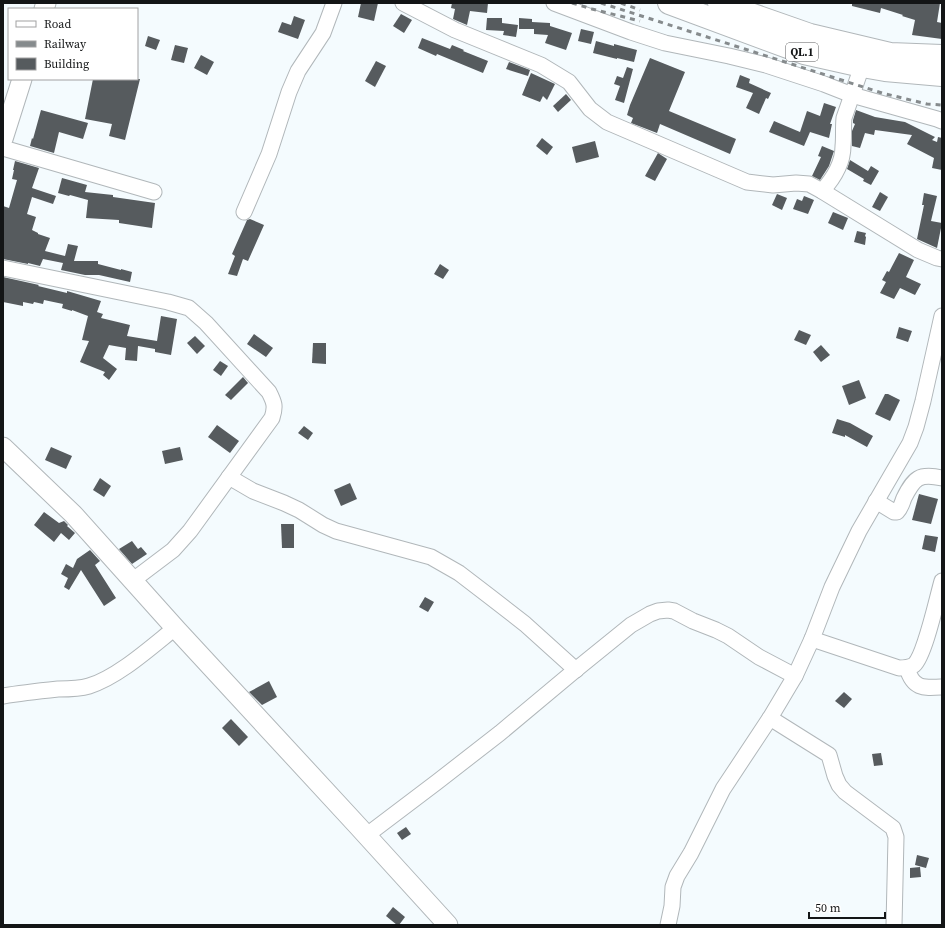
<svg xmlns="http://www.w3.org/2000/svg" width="945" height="928" viewBox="0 0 945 928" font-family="'Source Serif 4',serif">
<rect width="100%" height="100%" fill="#f4fbfe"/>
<g fill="#565b5e">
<path d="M361,3H378L374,21L358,17Z"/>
<path d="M452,3H488L487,13L470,11L467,25L453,19L455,9L451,8Z"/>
<path d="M852,3H940L937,22L942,23V39L912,35L915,20L902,16L903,15L881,8L880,13L852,6Z"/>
<path d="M401,14L412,20L404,33L393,26Z"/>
<path d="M294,16L305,20L298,39L278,32L282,22L291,25Z"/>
<path d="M487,18H502V23L518,25L516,37L503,35L504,31L486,30Z"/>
<path d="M519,18L532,19V22L550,23V26L572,33L566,50L545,43L548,35L534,34V29H519Z"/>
<path d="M581,29L594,32L591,44L578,41Z"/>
<path d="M148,36L160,40L156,50L145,46Z"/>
<path d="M422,38L450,49L452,45L464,50L463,51L488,61L483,73L437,54L436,56L418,48Z"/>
<path d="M596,41L614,46V44L637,50L634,62L617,58V59L593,53Z"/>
<path d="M175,45L188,48L184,63L171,60Z"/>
<path d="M201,55L214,62L207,75L194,68Z"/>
<path d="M650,58L685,72L669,111L736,139L730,154L660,124L657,133L631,123L633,118L627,115L630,105Z"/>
<path d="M376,61L386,66L375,87L365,81Z"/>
<path d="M509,62L530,70L528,76L506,69Z"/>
<path d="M627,67L633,69L624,103L615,100L620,86L614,84L617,76L623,78Z"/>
<path d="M531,73L555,84L547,100L543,96L540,102L522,95Z"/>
<path d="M740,75L750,79L749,83L771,93L768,99L766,98L759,114L746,108L753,93L736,87Z"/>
<path d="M93,79H140L125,140L109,136L112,124L85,119Z"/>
<path d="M566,94L571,100L558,112L553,106Z"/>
<path d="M824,103L836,107L830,124H832L829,138L810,132L804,146L769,132L774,121L800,132L807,111L820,116Z"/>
<path d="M41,110L88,123L83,139L59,132L54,153L30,146L32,138L33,139Z"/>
<path d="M856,110L875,117L905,122L935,137L932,140L937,142L938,137L942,138V170L932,168L934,158L907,144L912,135L875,130L874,135L865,133L860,148L852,146V131L855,124L853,123V120Z"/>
<path d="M542,138L553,147L547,155L536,146Z"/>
<path d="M595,141L599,157L576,163L572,147Z"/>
<path d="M822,146L834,151L829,166L820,180L812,176L821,157L818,156Z"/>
<path d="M658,153L667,159L655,181L645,176Z"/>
<path d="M850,160L868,171L871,166L879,171L871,185L863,181L864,179L847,169Z"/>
<path d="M15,161L39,168L32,188L56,196L53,204L32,197L27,214L36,217L32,230L38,233V234L50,238L45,251L65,256L68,244L78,246L74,261H98V264L121,270V269L132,272L130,282L99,275H85L61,270L63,263L43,259L40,266L28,263V264L3,259V206L9,208L17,180L12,179L14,170H13Z"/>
<path d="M62,178L87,185L85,192L113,195V197L155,203L152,228L119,223V220L86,218L88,200L70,195L69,196L58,193Z"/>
<path d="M880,192L888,197L880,211L872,207Z"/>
<path d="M924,193L937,196L931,221L942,223L937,248L917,239L924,205H922Z"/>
<path d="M777,194L787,198L782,210L772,205Z"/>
<path d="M804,196L814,200L808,214L793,209L797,199L802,201Z"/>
<path d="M833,212L848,218L843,230L828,223Z"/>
<path d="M250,219L264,225L248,261L243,259L237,276L228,274L235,256L232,254L247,220Z"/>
<path d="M857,231L866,233L865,236L866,237L865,245L854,242Z"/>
<path d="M899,253L914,260L906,277L921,284L915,295L900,288L894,299L880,293L886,282L882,280L887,271L889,272Z"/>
<path d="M440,264L449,270L443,279L434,274Z"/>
<path d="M3,277L39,285L38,286L67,293V291L101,301L97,312L103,314L101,318L130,325L127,336L157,341L161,316L177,319L171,355L155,352V349L138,346L137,361L125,360L126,348L109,345L103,358L117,369L109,380L103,375L105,372L80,362L89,341L82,340L88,316L72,310V311L62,308L63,304L44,300L43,304L34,302L33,304L23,302V306L3,302Z"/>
<path d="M899,327L912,331L908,342L896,338Z"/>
<path d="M799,330L811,335L806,345L794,340Z"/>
<path d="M254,334L273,348L266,357L247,344Z"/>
<path d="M195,336L205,346L197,354L187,343Z"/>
<path d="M313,343H326V364L312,363Z"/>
<path d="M821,345L830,355L821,362L813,352Z"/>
<path d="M220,361L228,366L221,376L213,370Z"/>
<path d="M243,377L248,383L231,400L225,395Z"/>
<path d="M859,380L866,398L849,405L842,386Z"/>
<path d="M885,394H888L900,400L890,421L875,414Z"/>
<path d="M837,419L850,423L873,436L867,447L845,435V437L832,433Z"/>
<path d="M217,425L239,441L230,453L208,437Z"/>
<path d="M304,426L313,433L308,440L298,433Z"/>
<path d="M51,447L72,456L66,469L45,460Z"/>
<path d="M180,447L183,460L165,464L162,451Z"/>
<path d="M100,478L111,486L104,497L93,490Z"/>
<path d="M350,483L357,499L341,506L334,490Z"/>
<path d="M919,494L938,499L931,524L912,520Z"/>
<path d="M44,512L59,523L64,521L68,525L67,526L75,533L69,540L61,533L54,542L34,525Z"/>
<path d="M281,524H294V548H282Z"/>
<path d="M925,535L938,537L935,552L922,549Z"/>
<path d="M132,541L138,549L141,547L147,554L132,564L119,549Z"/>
<path d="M90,550L100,561L95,565L116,598L104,606L81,570L69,590L64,587L68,578L61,574L66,564L73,568L77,559Z"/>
<path d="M425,597L434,602L428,612L419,607Z"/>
<path d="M269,681L277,697L262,705L249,692Z"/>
<path d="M844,692L852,699L844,708L835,701Z"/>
<path d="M231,719L248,737L239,746L222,728Z"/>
<path d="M881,753L883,765L874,766L872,754Z"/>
<path d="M406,827L411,834L402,840L397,833Z"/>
<path d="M917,855L929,858L926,868L915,865Z"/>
<path d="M920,867L921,877L910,878V868Z"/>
<path d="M393,907L405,917L399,925H397L386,916Z"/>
</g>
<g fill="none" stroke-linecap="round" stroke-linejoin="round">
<g stroke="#b1b7ba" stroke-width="17">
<g id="minor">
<path d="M403,3L455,30L541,65L569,82L590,109L607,122L747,182L773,185L796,183L809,184L822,191L918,250L937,258L942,259"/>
<path d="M554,3L631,32L665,43L729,56L766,65L824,84L852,95L937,119L942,121"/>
<path d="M3,148L154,192"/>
<path d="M822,191C833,179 843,163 843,146C844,137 843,128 844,118L862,66"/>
<path d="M244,212L269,154L289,92L298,71L323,33L334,3"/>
<path d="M3,268L168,302L189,308L206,323L269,392C274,402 276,406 272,418L190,531L173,550L132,581"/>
<path d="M229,477L253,491L284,503L299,510L323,525L336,531L431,557L459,573L489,596L525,624L576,670"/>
<path d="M876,501L894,512H897C901,508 902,503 904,498C914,478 919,473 942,478"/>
<path d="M812,639L899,668C904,668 909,668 914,665C925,655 937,598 942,581"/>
<path d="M907,668C913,689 923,688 942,687"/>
<path d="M3,696C21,693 39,691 58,689C68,689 79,689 89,686C118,677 150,648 175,628"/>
<path d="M770,718L829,755L835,776L839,785L845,792L893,828L896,837L894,925"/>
<path d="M367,835L437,782L500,733L573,672L631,625L650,614L658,611L668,610L674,611L693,621L716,630L728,636L759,657L795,676"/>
<path d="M668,925L672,906L673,887L677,876L691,853L723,789L770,718L795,676L812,639L832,587L859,531L910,443L916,427L923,401L942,316"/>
</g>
</g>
<g stroke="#b1b7ba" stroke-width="21">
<g id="major">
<path d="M44,9L46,3"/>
<path d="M3,139L22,79"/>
<path d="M3,447L73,514L177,630L357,825L448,925"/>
</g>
</g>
<g stroke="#b1b7ba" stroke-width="24">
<g id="highway">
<path d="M669,3L804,53L862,66L885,70L942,75"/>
<path d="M719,3L810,35L890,54L942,56"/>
</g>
</g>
<use href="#minor" stroke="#fff" stroke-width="15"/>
<use href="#major" stroke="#fff" stroke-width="19"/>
<use href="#highway" stroke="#fff" stroke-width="22"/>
<g stroke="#868b8d" stroke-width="3" stroke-dasharray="5 5" stroke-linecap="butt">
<path d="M572,3L592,9L640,21"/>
<path d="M601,3L882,93L927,104L942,105"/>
<path d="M621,3L640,10"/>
</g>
</g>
<g text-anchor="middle" stroke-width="4" stroke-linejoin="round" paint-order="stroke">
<rect fill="#fff" stroke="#5a5b5c" stroke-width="1" x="786" y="43" width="32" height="18" rx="3"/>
<g font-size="11" font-weight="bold" fill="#131516">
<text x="802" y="56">QL.1</text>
</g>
</g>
<rect width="945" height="928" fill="none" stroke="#131516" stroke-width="8"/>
<rect x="8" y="8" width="130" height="72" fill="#ffffff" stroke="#a1a1a2"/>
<rect x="16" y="21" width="20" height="6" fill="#ffffff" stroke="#a1a1a2"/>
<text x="44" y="28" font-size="12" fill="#131516">Road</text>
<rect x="16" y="41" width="20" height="6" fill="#868b8d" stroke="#a1a1a2"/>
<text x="44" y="48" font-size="12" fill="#131516">Railway</text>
<rect x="16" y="58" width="20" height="12" fill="#565b5e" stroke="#a1a1a2"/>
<text x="44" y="68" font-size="12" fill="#131516">Building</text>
<path d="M809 912v6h76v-6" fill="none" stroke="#131516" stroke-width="2"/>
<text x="815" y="912" font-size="12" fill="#131516" stroke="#ffffff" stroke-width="3" paint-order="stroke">50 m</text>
</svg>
